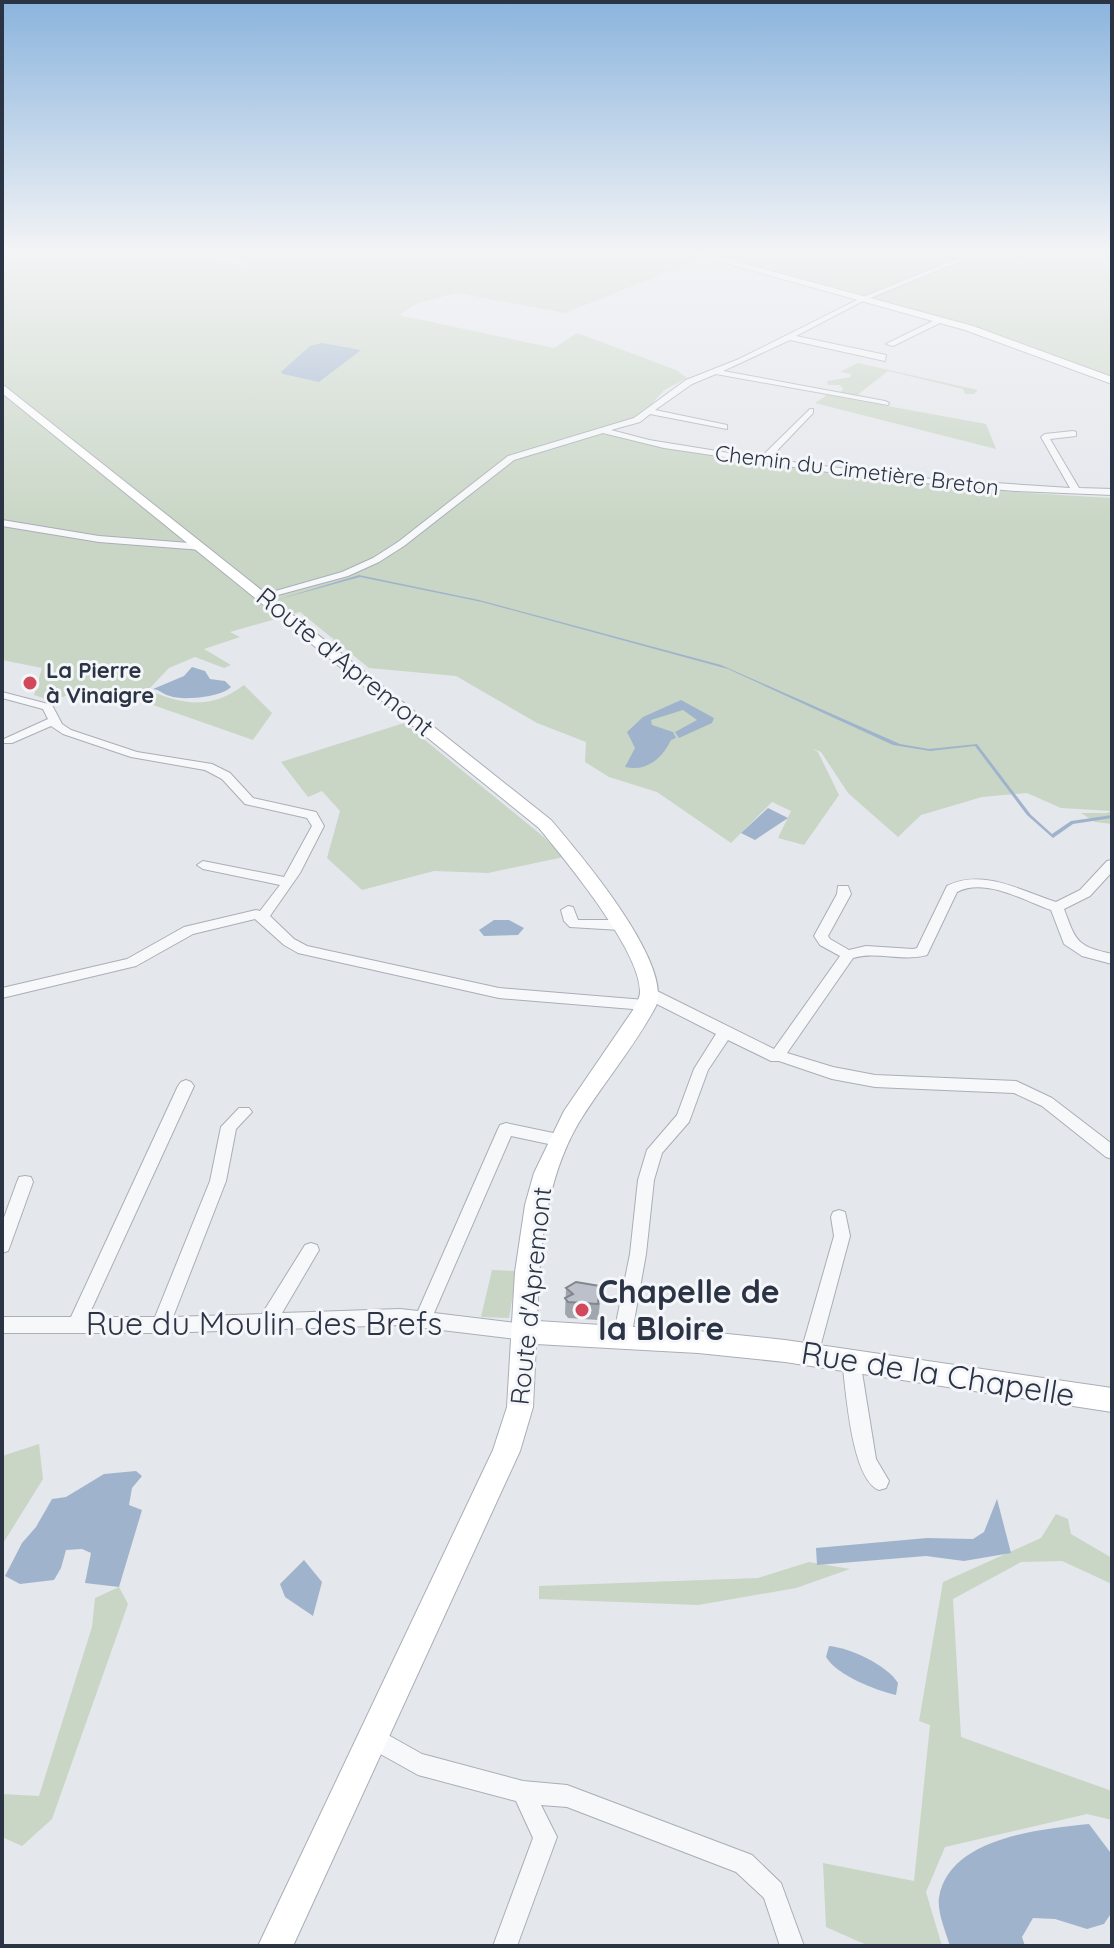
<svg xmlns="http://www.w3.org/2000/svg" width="1114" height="1948" viewBox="0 0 1114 1948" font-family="Quicksand,sans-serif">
<rect width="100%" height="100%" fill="#e4e7ec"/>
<g fill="#c9d6c5">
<path d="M2,251H188L190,256L243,265L236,251H682L703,258L565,313L457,293L418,303L399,315L554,348L577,333L676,370L687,378L664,390L641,416L599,430L604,434C772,468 941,490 1112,498V824L1095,822L1081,813H1107L1111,811L1061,808L1027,793L982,797L921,815L898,837L848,793L821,752L811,748L818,752L839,795L804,845L778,838L791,811L772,802L731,843L657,792L609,777L585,762L586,742L537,723L456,676L369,668L300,612L230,632L240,637L204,649L231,665L224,668L195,657L169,668L148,690C183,705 211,710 244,685L272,713L253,740L133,698L95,701L66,696L49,700L34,695L42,668L2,660Z"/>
<path d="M697,251H1112V377L948,319Z"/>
<path d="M858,363L978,390L974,394H965L963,389L888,371L855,397L839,394L843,389L840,385H828L827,381L851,377V374L840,372Z"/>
<path d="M827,395L986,424L996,449L815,403Z"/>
<path d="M404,723L545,838L564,857L488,873L434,871L362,890L327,858L340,811L322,791L308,797L281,762Z"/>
<path d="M492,1270L517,1271L509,1318L481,1317Z"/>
<path d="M39,1444L43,1479L2,1545V1456Z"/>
<path d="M1056,1514L1068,1519L1071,1534L1112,1558V1584L1062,1561L1021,1562L953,1599L961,1737L1112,1791V1820L1087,1814L945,1847L926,1892L942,1946H869L826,1927L823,1863L914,1881L930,1725L919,1721L943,1582L1041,1538Z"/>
<path d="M809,1562L850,1569L796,1588L698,1605L539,1599V1586L758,1578Z"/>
<path d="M119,1587L128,1604L52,1819L22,1846L2,1837V1794L39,1796L92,1627L95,1598Z"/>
</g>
<g fill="#9fb4cc">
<path d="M322,343L361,350L319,382L283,374L281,372L310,346Z"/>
<path d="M359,575L479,600L721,665L900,744L929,749L977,744L1031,815L1052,834L1071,821L1112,815V818L1073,824L1053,838L1027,815L975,746L930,751L893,745L728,669L482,602L360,577L276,600Z"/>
<path d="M192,667L205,671L210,679L225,681L231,687C222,697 182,701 170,696C162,694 161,690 153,689L184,676Z"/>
<path d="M681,700L714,718L712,723L679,738L675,732L697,720L683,710L651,720L652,725L673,732L676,738L671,740C662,759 646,772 625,767L635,748L627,732L643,717Z"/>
<path d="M768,808L788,818L755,840L741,833Z"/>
<path d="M494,920H509L524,928L518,935L484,936L479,930Z"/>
<path d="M136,1471L142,1476L132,1488L129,1505L142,1510L119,1587L85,1583L91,1553L82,1549L66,1550L61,1568L54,1580L20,1584L5,1576L22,1543L36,1527L52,1499L66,1497L104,1474Z"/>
<path d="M997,1499L1011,1553L964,1561L926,1556L817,1565L816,1548L927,1538L973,1539L984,1532Z"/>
<path d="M304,1560L322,1582L313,1616L285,1597L280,1584Z"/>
<path d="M829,1646C850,1648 887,1665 898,1683L896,1695C875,1690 838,1676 826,1657Z"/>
<path d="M1089,1824L1110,1852L1112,1912L1104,1924L1087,1929L1055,1919L1033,1918L1022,1937L1025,1946H950C946,1933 937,1912 939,1898C948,1838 1040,1829 1089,1824Z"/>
</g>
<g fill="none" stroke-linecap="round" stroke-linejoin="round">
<g stroke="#a9aeb7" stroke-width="2">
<g id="street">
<path d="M976,251H985L865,300L796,336L886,355L885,361L790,340L723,371L885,401L889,403L888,405L716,374L692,384L655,410L727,425V429L650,414L640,422L611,430L649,440L760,458L810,409H813V413L769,459L918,478L1070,488L1041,437L1045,434L1073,431L1076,432V436L1050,439L1079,488L1112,489V495L1015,491L869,478L664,448L603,433L514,460L404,546L379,562L348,576L263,599L258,596L342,572L373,558L398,542L508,456L634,418L686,380L739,359L861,298Z"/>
<path d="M939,318L946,320L893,346L886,344Z"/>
<path d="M2,520L99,536L202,544L207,547L202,550L99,542L2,526Z"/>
<path d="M2,692L52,705L62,724L71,730L137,752L212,764L230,773L253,798L316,812L324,826L300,873L270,916L294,939L307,946L499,988L645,1000L652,1005L645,1010L499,998L298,953L284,945L255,919L193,934L136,966L2,998V988L127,959L184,927L256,910L260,911L280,885L203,869L197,865L203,861L284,877L312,826L307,818L245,804L222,779L205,770L131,757L63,734L51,726L12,743H4V739L48,719L43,709L2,698Z"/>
<path d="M1112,860V872L1090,896L1064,909C1076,942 1077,946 1112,954V964L1082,956L1064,944L1051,910C1025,901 985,877 957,892L927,955C902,962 877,951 853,958L787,1053L833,1067L875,1075L1016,1081L1052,1098L1112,1144V1159L1106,1157L1042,1106L1014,1093L875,1087L832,1079L779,1061H771L728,1040L708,1070L689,1122L662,1153L654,1180L646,1254L631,1338L628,1344L622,1346L616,1344L613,1338L630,1254L638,1180L647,1150L677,1115L694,1069L716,1034L645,998L643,994L645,990H655L774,1049L840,956L820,945L814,936L837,894L838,886H848L851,894L828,936L830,939L849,950L866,946L913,949L917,948L947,886C982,868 1022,891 1056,902L1080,890L1107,861Z"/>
<path d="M568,906L573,907L578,920H620L627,925L620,930L570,927L564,921L561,910Z"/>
<path d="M186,1080L191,1082L194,1086L88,1317H155L210,1181L221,1127L239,1108H249L252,1112L236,1129L226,1181L173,1317L262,1314L305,1245L311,1243L317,1245L319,1250L282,1313L400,1309L418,1311L498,1129L500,1125L506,1123L558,1134L564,1136L566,1140L564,1144L558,1146L511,1136L434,1313L525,1324L531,1326L534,1332L531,1338L525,1340L400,1325L161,1333H2V1317H71L178,1086L181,1082Z"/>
<path d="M25,1176L31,1177L33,1182L10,1246L8,1251L2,1253V1223L17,1182L19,1177Z"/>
<path d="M839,1210L845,1212L850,1236L818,1355L815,1361L809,1363L803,1361L800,1355L834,1236L831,1217L833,1212Z"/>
<path d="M851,1352L857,1354L860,1360L876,1459L889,1481L886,1488L879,1490C851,1479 846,1389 842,1360L845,1354Z"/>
<path d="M374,1727L422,1754L523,1781L567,1785L752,1855L781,1883L804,1946H780L764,1898L736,1872L567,1807L541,1805L557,1837L517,1946H493L533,1838L516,1801L418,1775L366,1746L363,1738L366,1730Z"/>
</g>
</g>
<g stroke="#a9aeb7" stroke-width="2">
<g id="secondary">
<path d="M683,251H698L973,326L1112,377V384L965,330Z"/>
<path d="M2,384L551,820C580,854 673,963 656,1006C634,1048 602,1084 578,1124C544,1183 539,1255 537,1321L698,1331L785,1340L1112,1388V1412L785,1362L698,1353L536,1344L533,1407L520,1451L293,1946H258L493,1450L507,1407L515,1272L525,1205L534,1173L564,1111L633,1010C636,1004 640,998 640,992C641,951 565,860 539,828L2,393Z"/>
</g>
</g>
<use href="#street" fill="#f7f8fa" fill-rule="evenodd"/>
<use href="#secondary" fill="#fff" fill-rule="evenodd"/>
</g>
<path fill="#a1a5ae" d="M566,1288L600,1303L598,1320L568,1318L565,1314Z"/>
<path fill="#bbc0ca" stroke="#83868d" stroke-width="2" d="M576,1282L600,1286L598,1304L568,1302L565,1298L573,1294L566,1288Z"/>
<linearGradient id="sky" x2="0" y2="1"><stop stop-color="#8bb4dd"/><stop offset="0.48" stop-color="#f3f4f6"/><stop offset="1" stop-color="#f3f4f6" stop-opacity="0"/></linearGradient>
<rect width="1114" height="524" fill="url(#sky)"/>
<g fill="#d1495b" stroke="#f4f6f9" stroke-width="3">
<circle cx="30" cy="683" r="8"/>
<circle cx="582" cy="1310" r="8"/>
</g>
<g text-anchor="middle" stroke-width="6" stroke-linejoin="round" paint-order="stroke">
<g font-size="22" fill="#2b3445" stroke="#f4f6f9">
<text transform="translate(857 470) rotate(7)" y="8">Chemin du Cimetière Breton</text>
</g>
<g font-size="22" font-weight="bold" fill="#2b3445" stroke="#f4f6f9" text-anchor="start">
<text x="46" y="678">La Pierre<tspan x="46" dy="25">à Vinaigre</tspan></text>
</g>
<g font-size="26" fill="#2b3445" stroke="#f4f6f9">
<text transform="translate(345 662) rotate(39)" y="9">Route d'Apremont</text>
<text transform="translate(531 1296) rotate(-84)" y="9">Route d'Apremont</text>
</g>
<g font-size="32" font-weight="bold" fill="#2b3445" stroke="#f4f6f9" text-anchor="start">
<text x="598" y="1303">Chapelle de<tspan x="598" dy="37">la Bloire</tspan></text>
</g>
<g font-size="32" fill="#2b3445" stroke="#f4f6f9">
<text x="264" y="1335">Rue du Moulin des Brefs</text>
<text transform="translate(938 1374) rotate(9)" y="11">Rue de la Chapelle</text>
</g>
</g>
<rect width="1114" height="1948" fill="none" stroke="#2b3445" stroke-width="8"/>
</svg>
